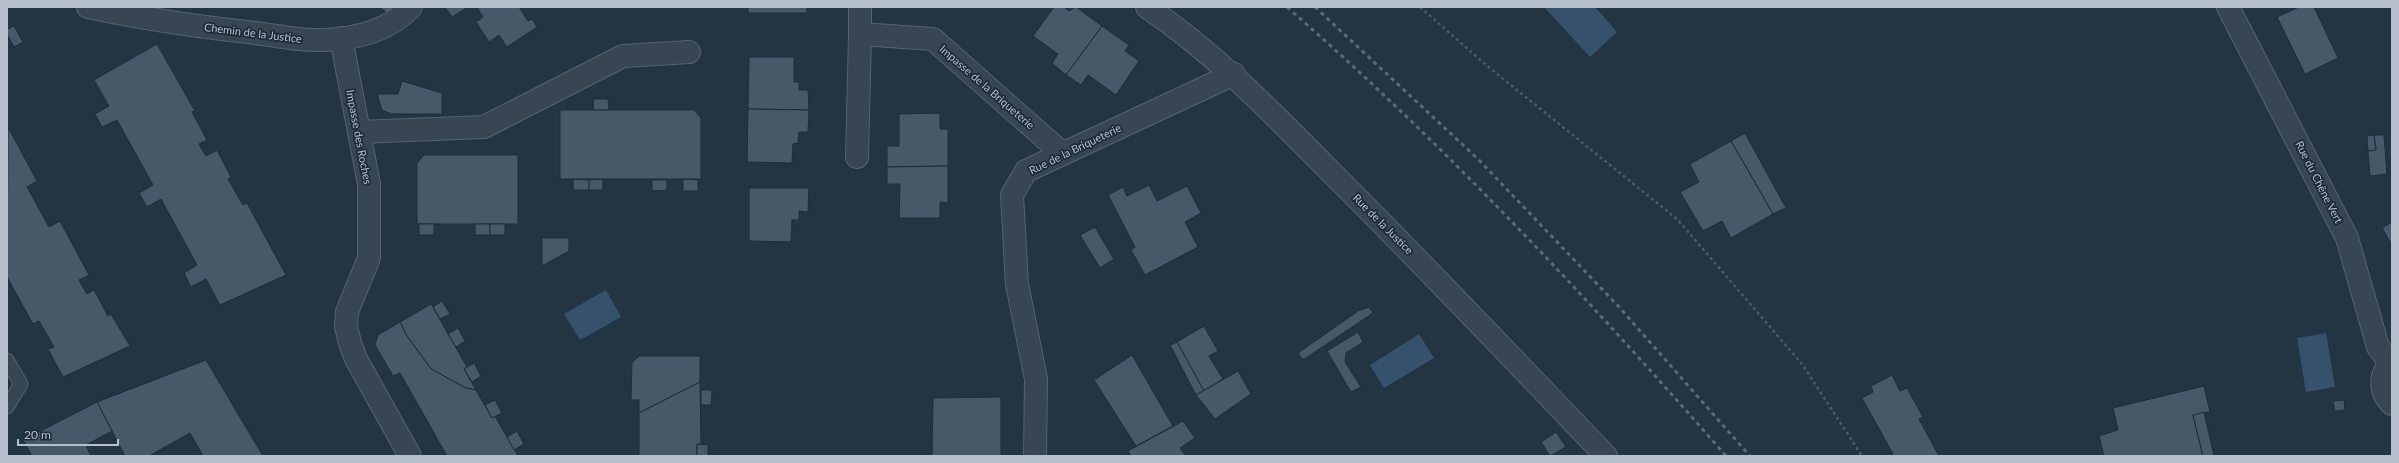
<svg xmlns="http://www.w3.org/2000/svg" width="2399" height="463" viewBox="0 0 2399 463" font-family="Lato,sans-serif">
<rect width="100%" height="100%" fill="#233443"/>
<g fill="#36516b">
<path d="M1595,7L1617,32L1590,57L1545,8Z"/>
<path d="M606,290L621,317L580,340L564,314Z"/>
<path d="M2326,333L2335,387L2306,392L2297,338Z"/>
<path d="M1419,334L1434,358L1384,388L1370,365Z"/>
</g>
<g fill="#475869" stroke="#1f2c39">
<path d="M379,7H398L388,14Z"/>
<path d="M445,7H468L452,17Z"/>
<path d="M477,7H519L528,21L532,19L537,27L507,47L499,35L489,42L476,22L483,17Z"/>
<rect x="748" y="7" width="59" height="6"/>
<path d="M1054,7H1064L1069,11L1076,7L1102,26L1066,75L1052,63L1058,54L1033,36Z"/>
<path d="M2299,7H2314L2338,58L2305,74L2277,17Z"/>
<path d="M14,26L23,42L14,47L7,34V29Z"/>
<path d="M1102,26L1129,45L1125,51L1139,61L1116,95L1088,75L1081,85L1066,75Z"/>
<path d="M157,44L195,111L192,112L207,140L199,144L206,156L217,150L231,177L228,179L243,205L247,203L286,275L220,305L206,279L191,287L184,273L197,265L161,199L147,207L139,193L153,185L117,120L102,127L95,114L109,106L94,80Z"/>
<path d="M749,57H794V82H799V90H808L809,110L748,109Z"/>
<path d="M402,81L442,93V114H391L382,110L377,94H398Z"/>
<path d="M594,99H608L609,110H593Z"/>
<path d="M748,109L809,110L808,132H799L798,143L793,144L792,163L747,162Z"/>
<path d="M560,110H694L701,118V179H560Z"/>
<path d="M940,113V129H948V166L887,167V146H899V114Z"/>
<path d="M8,127L37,181L27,187L49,227L60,221L89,275L79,280L87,294L94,290L108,316L111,314L130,346L63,377L48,349L54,347L39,321L33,324L7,277Z"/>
<path d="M1745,133L1786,208L1773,214L1731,141Z"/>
<path d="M2374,135H2384L2387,174L2370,176L2368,151L2376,150Z"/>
<path d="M2374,135L2376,150L2368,151L2367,136Z"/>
<path d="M1731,141L1773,214L1731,238L1722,221L1703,231L1680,192L1699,182L1690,164Z"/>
<path d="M424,155H518V224H417V163Z"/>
<path d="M948,166V203L940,202V218H899L900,184H887V167Z"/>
<path d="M573,179L589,180V190H573Z"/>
<path d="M603,179V190H589V180Z"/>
<path d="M683,179L698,180V191H683Z"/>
<path d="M652,180H667V190L652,191Z"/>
<path d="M1149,185L1157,201L1187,186L1201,213L1185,222L1198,247L1145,275L1131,250L1135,247L1108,195L1123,187L1127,196Z"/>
<path d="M749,188H809L808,212L799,211V220H792L791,242L749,241Z"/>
<path d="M2392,222V245L2382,228Z"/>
<rect x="419" y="224" width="15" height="11"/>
<rect x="475" y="224" width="15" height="11"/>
<rect x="490" y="224" width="15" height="11"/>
<path d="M1095,227L1114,259L1100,268L1080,235Z"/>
<path d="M542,238H569V251L542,266Z"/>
<path d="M442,301L450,314L440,319L433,307Z"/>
<path d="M431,304L467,367L464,369L476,390L466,388L431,369L407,336L400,322Z"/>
<path d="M1369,307L1373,313L1303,360L1298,353L1358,311Z"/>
<path d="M400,322L407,336L431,369L466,388L476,390L492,418L495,416L518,456H447L400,373L393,376L375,345L378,335Z"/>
<path d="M1204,326L1218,351L1209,356L1223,379L1204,391L1177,342Z"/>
<path d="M458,328L465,341L456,347L448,334Z"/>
<path d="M1358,332L1363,342L1346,353L1345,362L1361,387L1351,392L1327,351Z"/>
<path d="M1177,342L1204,391L1196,395L1170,345Z"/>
<path d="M1132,355L1173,426L1136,446L1094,380Z"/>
<path d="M639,356H700V382L639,413V400H631L632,363Z"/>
<path d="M206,360L263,456H203L190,433L149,456H125L97,402Z"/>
<path d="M474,363L481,376L472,382L464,369Z"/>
<path d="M1238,371L1251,394L1215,419L1196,395Z"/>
<path d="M1892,375L1900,391L1907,388L1923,417L1919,419L1939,456H1890L1893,454L1862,398L1873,392L1871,386Z"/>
<path d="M700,382L701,444H697V456H639V413Z"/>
<path d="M2204,386L2210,412L2193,415L2203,456H2104L2099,436L2118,430L2113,408Z"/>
<path d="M701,390H712L711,405H701Z"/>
<path d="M1001,397V456H932L933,398Z"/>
<path d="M495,400L502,413L492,418L485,405Z"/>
<path d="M2344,400L2345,410L2335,411L2333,401Z"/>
<path d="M97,402L112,431L86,445L91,456H32L23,440Z"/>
<path d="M2204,412L2214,456H2203L2193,415Z"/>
<path d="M1183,421L1195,438L1180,448L1186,456H1131L1128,451Z"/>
<path d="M517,431L524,444L514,450L507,437Z"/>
<path d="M1556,432L1566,447L1550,456L1541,442Z"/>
<path d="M697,444L708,445V456H697Z"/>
</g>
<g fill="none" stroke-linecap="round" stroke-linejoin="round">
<g stroke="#56636f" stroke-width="15">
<path id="service" d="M7,360L21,384L7,407"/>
</g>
<g stroke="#56636f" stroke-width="24">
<g id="minor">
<path d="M88,7C144,19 200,27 256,33C278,36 301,41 323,40C355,39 389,31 411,7"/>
<path d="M1147,7C1219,56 1277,118 1339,180C1429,270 1517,363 1606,456"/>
<path d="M2228,7L2347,238L2378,347L2391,364"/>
<path d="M860,34V7"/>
<path d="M341,38L369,184V258L347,312L346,326L350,343L356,359L410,456"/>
<path d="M359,132L484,127L623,56L689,52"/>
<path d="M857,157L860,34L933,39L1063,154"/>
<path d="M2392,363C2379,374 2379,392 2392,404"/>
<path d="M1035,456L1036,379L1017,284L1012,195L1026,171L1234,74"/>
</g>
</g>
<path stroke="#445f60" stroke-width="2.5" stroke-dasharray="3 3" stroke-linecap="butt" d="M1420,7L1486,65L1677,219L1802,364L1862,456"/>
<use href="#service" stroke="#384552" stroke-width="13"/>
<use href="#minor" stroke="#384552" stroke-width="22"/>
<g stroke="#5a6a7a" stroke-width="3" stroke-dasharray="4 4" stroke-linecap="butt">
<path d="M1287,7C1445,145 1588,298 1726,456"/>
<path d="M1315,7L1478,159L1619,307L1750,456"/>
</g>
</g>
<g text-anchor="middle" stroke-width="3.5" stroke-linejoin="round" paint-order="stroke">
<g font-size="11" fill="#b5c0cc" stroke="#1d2a38">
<text transform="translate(253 33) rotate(7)" y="4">Chemin de la Justice</text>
<text transform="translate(987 87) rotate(41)" y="4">Impasse de la Briqueterie</text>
<text transform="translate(359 137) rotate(79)" y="4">Impasse des Roches</text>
<text transform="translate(1075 149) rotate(-26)" y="4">Rue de la Briqueterie</text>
<text transform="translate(2319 182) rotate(63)" y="4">Rue du Chêne Vert</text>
<text transform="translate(1383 224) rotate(45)" y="4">Rue de la Justice</text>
</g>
</g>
<rect width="2399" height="463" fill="none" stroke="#b5c0cc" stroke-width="16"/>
<path d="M18 439v6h100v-6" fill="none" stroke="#b5c0cc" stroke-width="2"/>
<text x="24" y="439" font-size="12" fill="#b5c0cc" stroke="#1d2a38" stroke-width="3" paint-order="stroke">20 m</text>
</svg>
